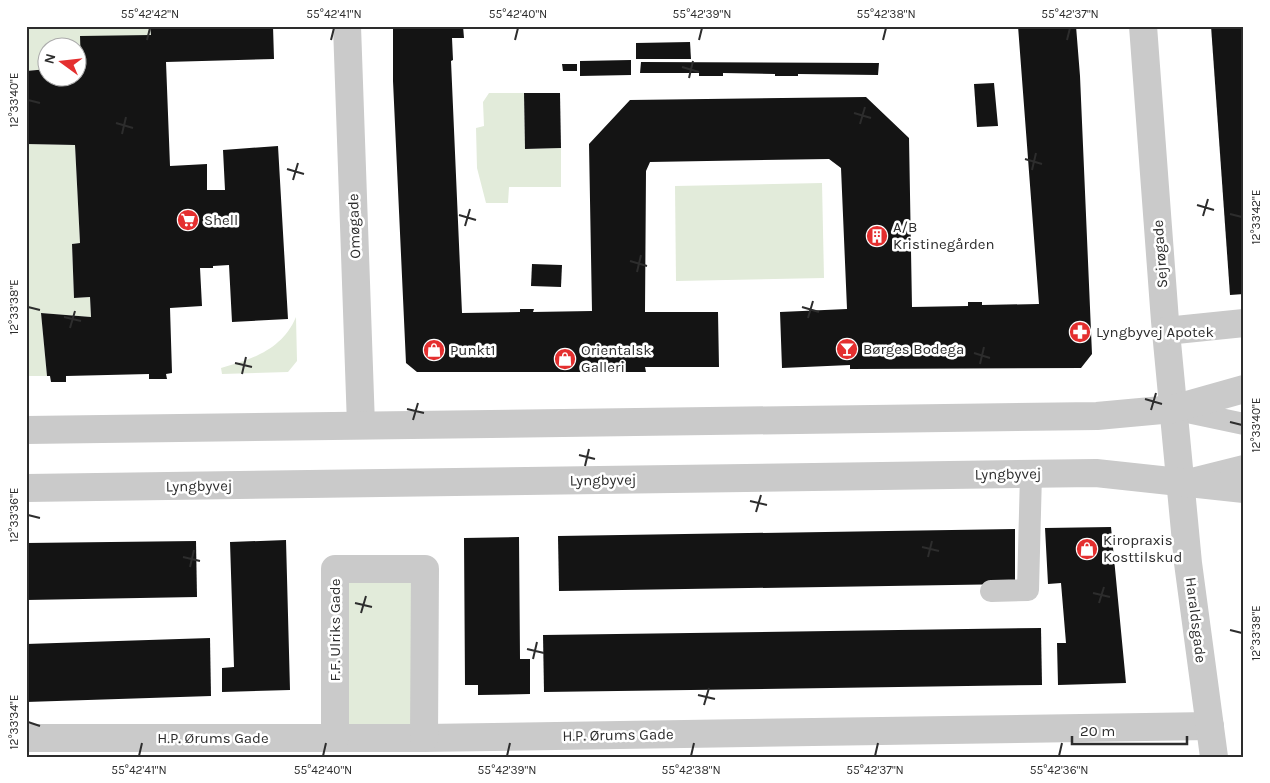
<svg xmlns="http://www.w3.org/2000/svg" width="1270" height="783" viewBox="0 0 1270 783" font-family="Karla,sans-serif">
<rect width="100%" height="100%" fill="#fff"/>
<g fill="#e2ebda">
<path d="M26,26H150L151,35L81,67H78V48H48L47,69L26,71Z"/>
<path d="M489,93H524L525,149L561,148V187H509L508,203H486L477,168L476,128L484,126L483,102Z"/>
<path d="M26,144L75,145L80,243L72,244L74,298L90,297L91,317L41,313L47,376H26Z"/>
<path d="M822,183L824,278L676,281L675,186Z"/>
<path d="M296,317L297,361L288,372L222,374L221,368C252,359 282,350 296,317Z"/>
<path d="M343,579H419V724H342Z"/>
</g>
<g fill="#141414">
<path d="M150,26H273L274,59L166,62L170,166L207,164V190H225L223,150L278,146L288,319L232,322L229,265L213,266V268H200L202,306L170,308L172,373L166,374L167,379H149V374L66,376V382H51L50,376H47L41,313L91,317L90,297L74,298L72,244L80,243L75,145L26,144V71L48,69V78H78V67H81L80,36L151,35Z"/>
<path d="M393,26H463L464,38H452L453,60L451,61L462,313L520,312V309H534L533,312L592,311L589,144L630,100L866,97L909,138L912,307L968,306V302H982V305L1039,304L1018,26H1076L1080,76L1092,354L1081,368L850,369V365L782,368L780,312L847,309L841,168L829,159L650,162L646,171L645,312H718L719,367H645L646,372H417L406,363L393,81Z"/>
<path d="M1211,26H1244V294L1230,295Z"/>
<path d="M690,42L691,59H636V43Z"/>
<path d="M631,60V75L580,76V61Z"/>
<path d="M641,62L879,63L878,75L798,74V76H775V74L723,73V76H699V73H640Z"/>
<path d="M562,64H577V71H563Z"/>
<path d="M994,83L998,126L977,127L974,84Z"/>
<path d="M524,93H560L561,148L525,149Z"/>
<path d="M532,264L562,265L561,287L531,286Z"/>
<path d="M1111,527L1126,683L1058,685L1057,643H1066L1061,583L1048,584L1045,528Z"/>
<path d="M1015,529V584L559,591L558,536Z"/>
<path d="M519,537L520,659H530V694L478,695V685H465L464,538Z"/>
<path d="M286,540L290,690L222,692V668L234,667L230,542Z"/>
<path d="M196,541L197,597L26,600V543Z"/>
<path d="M1041,628L1042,685L544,692L543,635Z"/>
<path d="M210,638L211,696L26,702V644Z"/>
</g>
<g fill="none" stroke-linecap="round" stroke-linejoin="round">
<g stroke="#cacaca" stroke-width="22">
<path d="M1173,409L1244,424"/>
<path d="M1188,480L1244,466"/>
<path d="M991,591L1028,590L1031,474"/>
</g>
<g stroke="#cacaca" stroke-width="28">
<path d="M347,26L361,425"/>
<path d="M26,738H424L1210,726"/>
<path d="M335,738V569H425L424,738"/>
</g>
<g stroke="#cacaca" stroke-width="28">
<path d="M1143,26L1165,321L1188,563L1214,757"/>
<path d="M1166,331L1244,323"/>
<path d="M26,430L1097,416L1173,409L1244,389"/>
<path d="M26,488L1096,473L1244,489"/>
</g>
</g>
<path fill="none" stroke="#2d2d2d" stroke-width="2" d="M147,40L150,28M331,40L334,28M515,40L518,28M699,40L702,28M883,40L886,28M1067,40L1070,28M682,67L699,72M689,78L693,61M28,100L40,103M854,113L871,118M116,123L133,128M860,124L865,107M122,134L126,117M1025,159L1042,164M287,169L304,174M1032,170L1036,153M293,180L298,163M1197,205L1214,210M1230,214L1242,217M459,215L476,220M1203,216L1208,199M465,226L470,209M630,261L647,266M637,272L641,255M28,307L40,310M802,307L819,312M64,317L81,321M808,318L813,301M70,328L75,311M974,353L990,358M235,363L252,367M980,364L984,347M242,374L246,357M1145,399L1162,404M407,409L424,413M1151,410L1156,393M413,420L418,403M1230,422L1242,425M579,455L595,459M585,466L589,449M750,501L767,505M756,512L761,495M28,515L40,518M922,547L939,551M183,557L200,561M928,557L932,541M190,567L194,550M1093,593L1110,597M355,603L372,607M1099,603L1104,587M361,613L366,596M1230,630L1242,633M527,649L544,653M533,659L537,642M698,695L715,699M704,705L709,688M28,722L40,726M139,756L142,743M323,756L326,743M507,756L510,743M691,756L694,743M875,756L878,743M1059,756L1062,743"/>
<defs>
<g id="supermarket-disc" transform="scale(1.125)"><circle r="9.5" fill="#e42f2f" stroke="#fff"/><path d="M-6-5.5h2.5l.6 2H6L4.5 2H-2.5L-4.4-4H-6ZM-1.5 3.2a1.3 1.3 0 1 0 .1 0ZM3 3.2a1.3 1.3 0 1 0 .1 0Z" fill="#fff"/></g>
<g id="building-disc" transform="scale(1.125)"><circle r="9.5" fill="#e42f2f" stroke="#fff"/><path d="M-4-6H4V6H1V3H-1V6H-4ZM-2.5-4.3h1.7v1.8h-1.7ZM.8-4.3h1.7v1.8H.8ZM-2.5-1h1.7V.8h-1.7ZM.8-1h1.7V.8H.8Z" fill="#fff"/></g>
<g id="pharmacy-disc" transform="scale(1.125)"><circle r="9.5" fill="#e42f2f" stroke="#fff"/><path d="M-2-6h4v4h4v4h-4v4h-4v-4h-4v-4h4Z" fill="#fff"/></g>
<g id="bar-disc" transform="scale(1.125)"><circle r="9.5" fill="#e42f2f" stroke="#fff"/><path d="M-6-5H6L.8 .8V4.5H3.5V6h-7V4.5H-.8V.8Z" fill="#fff"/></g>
<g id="shop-disc" transform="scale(1.125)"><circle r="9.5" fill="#e42f2f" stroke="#fff"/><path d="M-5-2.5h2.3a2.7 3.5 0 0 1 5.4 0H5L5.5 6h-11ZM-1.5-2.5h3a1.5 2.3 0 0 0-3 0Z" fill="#fff"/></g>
</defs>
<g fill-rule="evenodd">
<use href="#supermarket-disc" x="188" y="220"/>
<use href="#building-disc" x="877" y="236"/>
<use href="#pharmacy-disc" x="1080" y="332"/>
<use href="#bar-disc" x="847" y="349"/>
<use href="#shop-disc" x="434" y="350"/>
<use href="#shop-disc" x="565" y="359"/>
<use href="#shop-disc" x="1087" y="549"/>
</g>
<g text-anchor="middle" stroke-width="5" stroke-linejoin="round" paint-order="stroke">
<g font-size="15" fill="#2d2d2d" stroke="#fff" text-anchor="start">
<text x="204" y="225">Shell</text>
<text x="893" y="232">A/B<tspan x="893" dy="17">Kristinegården</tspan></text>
<text x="1096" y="337">Lyngbyvej Apotek</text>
<text x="863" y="354">Børges Bodega</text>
<text x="450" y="355">Punkt1</text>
<text x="581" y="355">Orientalsk<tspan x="581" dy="17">Galleri</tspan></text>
<text x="1103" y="545">Kiropraxis<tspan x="1103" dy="17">Kosttilskud</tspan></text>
</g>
<g font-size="15" fill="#2d2d2d" stroke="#fff">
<text transform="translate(354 226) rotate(-92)" y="5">Omøgade</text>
<text transform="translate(1160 254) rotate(-94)" y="5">Sejrøgade</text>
<text transform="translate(1008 474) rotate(-1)" y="5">Lyngbyvej</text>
<text transform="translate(603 480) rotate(-1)" y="5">Lyngbyvej</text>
<text transform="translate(199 486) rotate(-1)" y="5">Lyngbyvej</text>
<text transform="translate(1196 620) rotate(83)" y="5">Haraldsgade</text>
<text transform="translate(335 630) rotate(-90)" y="5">F.F. Ulriks Gade</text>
<text transform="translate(618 735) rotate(-1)" y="5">H.P. Ørums Gade</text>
<text x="213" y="743">H.P. Ørums Gade</text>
</g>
</g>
<rect width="1270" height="783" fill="none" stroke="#ffffff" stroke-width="55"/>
<g transform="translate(62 62) rotate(285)"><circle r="24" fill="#ffffff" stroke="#ababab"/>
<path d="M0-4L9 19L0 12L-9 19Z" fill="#e42f2f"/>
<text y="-8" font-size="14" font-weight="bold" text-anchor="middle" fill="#2d2d2d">N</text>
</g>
<path d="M1072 736v8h115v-8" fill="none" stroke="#2d2d2d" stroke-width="2.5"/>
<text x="1080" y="736" font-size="15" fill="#2d2d2d" stroke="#ffffff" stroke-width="4" paint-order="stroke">20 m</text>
<rect x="28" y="28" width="1214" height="728" fill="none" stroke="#2d2d2d" stroke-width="2"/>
<g font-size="12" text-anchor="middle" fill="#2d2d2d">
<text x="150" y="18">55°42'42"N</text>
<text x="334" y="18">55°42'41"N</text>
<text x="518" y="18">55°42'40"N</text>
<text x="702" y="18">55°42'39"N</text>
<text x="886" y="18">55°42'38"N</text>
<text x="1070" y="18">55°42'37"N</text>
<text transform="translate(14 100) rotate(-90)" y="4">12°33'40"E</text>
<text transform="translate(1256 217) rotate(-90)" y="4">12°33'42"E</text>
<text transform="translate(14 307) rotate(-90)" y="4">12°33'38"E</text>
<text transform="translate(1256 425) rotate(-90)" y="4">12°33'40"E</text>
<text transform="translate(14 515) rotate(-90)" y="4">12°33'36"E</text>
<text transform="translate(1256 633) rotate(-90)" y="4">12°33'38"E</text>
<text transform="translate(14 722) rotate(-90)" y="4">12°33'34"E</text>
<text x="139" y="774">55°42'41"N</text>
<text x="323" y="774">55°42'40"N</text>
<text x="507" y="774">55°42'39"N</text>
<text x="691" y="774">55°42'38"N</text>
<text x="875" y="774">55°42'37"N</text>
<text x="1059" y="774">55°42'36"N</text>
</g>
</svg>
